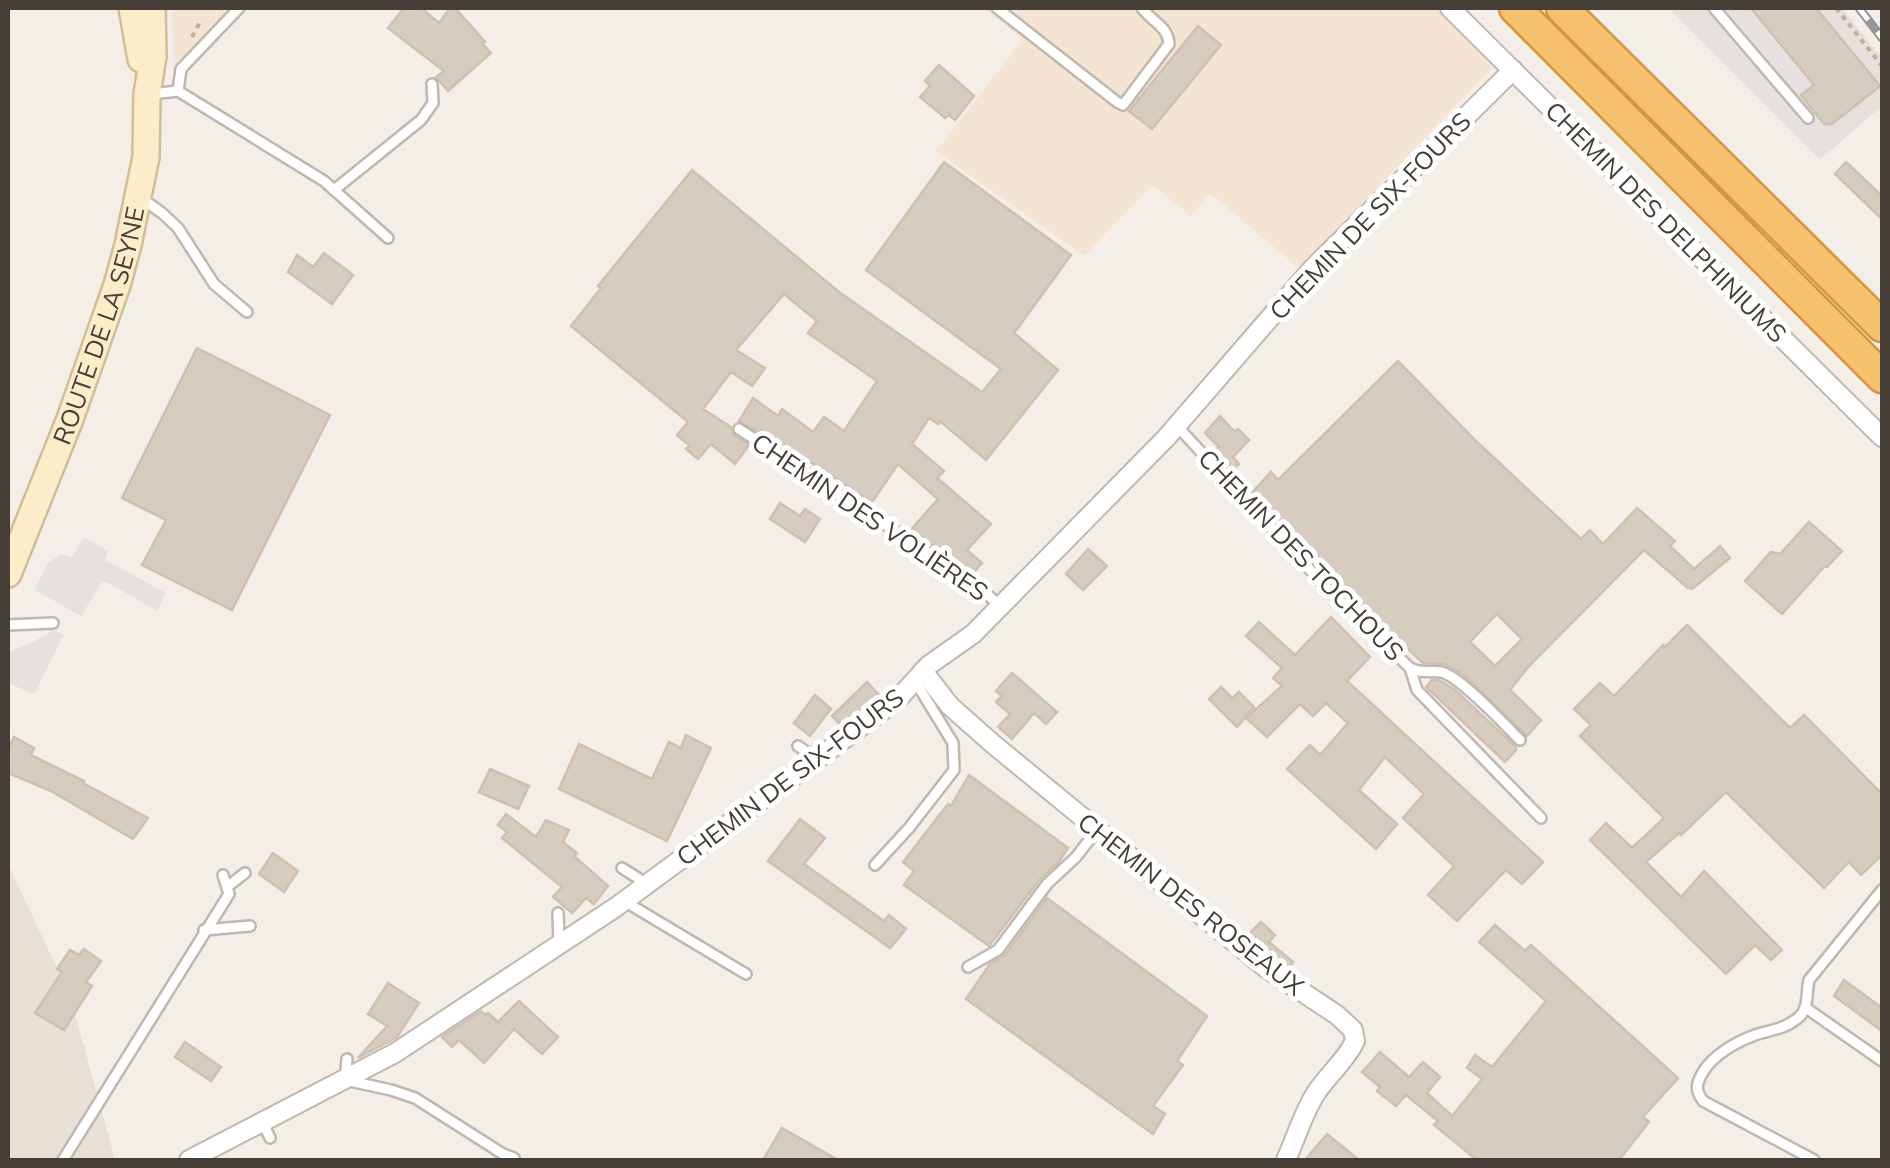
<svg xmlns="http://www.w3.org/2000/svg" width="1890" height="1168" viewBox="0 0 1890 1168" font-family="Mulish,sans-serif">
<rect width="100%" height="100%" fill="#f3eee7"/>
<path fill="#e6e0d5" d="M8,864L70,996L115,1160H8Z"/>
<g fill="#f3e4d3">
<path d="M171,8H231L175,64Z"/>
<path d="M983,8H1437L1475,46L1492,68L1299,268L1210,193L1191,216L1152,185L1084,256L936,151L1023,39Z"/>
</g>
<path fill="#e5e0dc" d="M1669,8H1842L1882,58V106L1820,159Z"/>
<g fill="#e4e1df">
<path d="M1669,8H1751L1814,85L1801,96L1824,124L1843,140L1820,159Z"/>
<path d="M84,537L108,551L105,560L166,593L157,611L107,582H102L81,616L35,590L47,564L61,554L72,557Z"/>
<path d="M53,630L64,634L34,694L8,683V652L35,641Z"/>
</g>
<g fill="#d7ccc0" stroke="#cec1b1" stroke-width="2.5" fill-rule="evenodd">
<path d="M404,8H421L439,23L450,8H455L485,42L482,43L491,53L448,91L436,77L444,71L388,28Z"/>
<path d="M1751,8H1816L1880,86L1832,124H1824L1801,95L1814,85Z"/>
<path d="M1198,26L1221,45L1152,129L1129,111Z"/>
<path d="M939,65L974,96L955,120L949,115L945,118L920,97L930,86L925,81Z"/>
<path d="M944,162L1071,255L1014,333L1058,370L986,460L940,421L938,424L929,418L912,444L944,471L937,478L991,524L967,550L982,563L973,573L910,531L938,499L898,464L872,502L761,430L759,432L739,421L753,398L778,416L782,409L813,432L824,417L844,431L877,381L808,333L817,321L784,294L736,350L765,368L752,386L731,372L703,409L731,427L734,435L749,445L735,464L711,444L698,459L686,449L690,446L677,435L688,422L571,326L601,288L598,286L692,170L839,292L982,392L1001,369L866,270Z"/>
<path d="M1846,162L1882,196V219L1835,174Z"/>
<path d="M324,253L353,275L332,304L288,272L297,255L313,267Z"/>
<path d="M197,348L330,415L232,610L142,565L166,520L122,498Z"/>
<path d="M1398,361L1478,443L1581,539L1590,530L1603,544L1637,508L1675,541L1670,546L1694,569L1720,546L1730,558L1692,589L1689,587L1688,588L1644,550L1529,666L1510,690L1541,720L1527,736L1464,675L1444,664L1423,663L1338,583L1341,580L1252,493L1271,472L1278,480ZM1497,614L1522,639L1495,666L1470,642Z"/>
<path d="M1220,416L1235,432L1238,429L1249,440L1233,457L1239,464L1231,472L1213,453L1219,447L1205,433Z"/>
<path d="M780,503L800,516L805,509L820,519L805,542L770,519Z"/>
<path d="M1809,522L1842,551L1827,567L1825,566L1782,614L1745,581L1771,552L1780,554Z"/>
<path d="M1088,549L1107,566L1083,590L1066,574Z"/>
<path d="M1331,617L1370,657L1347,681L1543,862L1522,884L1506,870L1457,921L1428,895L1454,866L1403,818L1424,794L1385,757L1359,790L1397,824L1376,849L1287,769L1310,745L1320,755L1348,723L1326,703L1313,716L1300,704L1267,737L1246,718L1282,686L1273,678L1282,668L1246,636L1259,622L1295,655Z"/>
<path d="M1687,625L1790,728L1804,715L1882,794V855L1861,875L1849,862L1824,888L1726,792L1681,835L1679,833L1646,862L1681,897L1704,871L1782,950L1771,960L1755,945L1726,974L1590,840L1606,823L1632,848L1664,818L1580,736L1591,725L1574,709L1600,683L1614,696L1663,645L1665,647Z"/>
<path d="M1012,673L1057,712L1046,724L1034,713L1012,739L998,727L1010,714L996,702L1002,696L996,691Z"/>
<path d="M1432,680H1439L1454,689L1516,747V750L1505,762L1426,687Z"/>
<path d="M867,682L879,695L841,725L832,716Z"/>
<path d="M1221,687L1232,698L1239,692L1254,707L1237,727L1209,699Z"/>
<path d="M815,695L831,709L810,736L794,723Z"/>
<path d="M686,735L711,748L667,841L559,789L579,744L652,779L669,742L681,748Z"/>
<path d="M14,737L34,748L31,755L84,781L83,783L148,818L133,839L51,791L8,773V750Z"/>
<path d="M490,769L529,786L518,809L479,792Z"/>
<path d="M969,775L1068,848L1058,863L1040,879L989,946L904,885L914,871L903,862L948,804L951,806Z"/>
<path d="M506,814L536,837L546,820L569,830L563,842L577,853L574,856L608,886L594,904L586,898L572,913L553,897L562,887L502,838L507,832L498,825Z"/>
<path d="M800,819L825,838L804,864L884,921L889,915L906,929L890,948L768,861Z"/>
<path d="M273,853L298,871L284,892L259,874Z"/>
<path d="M1047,898L1207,1016L1177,1061L1183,1065L1153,1106L1165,1114L1153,1134L966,999L990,964L1005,955Z"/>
<path d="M1261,922L1275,935L1269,942L1293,962L1288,968L1247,936Z"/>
<path d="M1495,925L1525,951L1531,945L1678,1078L1643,1117L1649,1122L1619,1160H1477L1434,1125L1438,1121L1406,1095L1396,1106L1377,1091L1380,1087L1362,1072L1380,1052L1409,1077L1423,1062L1440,1077L1427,1093L1452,1116L1482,1079L1467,1068L1475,1055L1492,1067L1546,1001L1479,942Z"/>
<path d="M84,949L101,961L86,982L92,986L64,1030L35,1013L62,972L57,969L70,950L79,955Z"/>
<path d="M1844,980L1882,1008V1031L1834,996Z"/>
<path d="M388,983L419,1003L397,1037L358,1058L387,1026L368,1014Z"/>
<path d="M519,1001L558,1037L542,1054L514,1029L484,1063L459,1040L452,1047L442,1037L481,1011L486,1015L488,1013L498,1022Z"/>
<path d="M185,1042L221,1067L211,1081L175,1057Z"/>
<path d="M782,1128L838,1160H763Z"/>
<path d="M1327,1134L1359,1160H1305Z"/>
</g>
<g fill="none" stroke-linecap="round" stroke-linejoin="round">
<g stroke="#c1b8ad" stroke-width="14">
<g id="lane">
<path d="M997,8L1117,102L1123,105L1169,44C1168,26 1151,21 1142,8"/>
<path d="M1714,8L1808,118"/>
<path d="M178,91L181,69L239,8"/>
<path d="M150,94L178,91L324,181L388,238"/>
<path d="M334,190L421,120L433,103L432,84"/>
<path d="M141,198L162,213L178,228L214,284L247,312"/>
<path d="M1177,426L1326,587L1410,668L1417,690L1541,818"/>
<path d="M739,429L977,585L1000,606"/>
<path d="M8,625L53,623"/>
<path d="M1410,668C1421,674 1429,670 1441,672C1460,676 1505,725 1520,740"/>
<path d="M798,746L817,759"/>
<path d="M875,865L909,828L954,770L953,743L915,681"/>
<path d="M622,868L647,884"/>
<path d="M227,887L245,873"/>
<path d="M624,901L746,974"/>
<path d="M558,913L559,942"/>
<path d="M204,930L250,926"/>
<path d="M968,967L998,950L1047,884L1076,857L1097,830"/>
<path d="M1806,1008L1882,1061"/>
<path d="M347,1059L345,1080L391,1090L415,1098L503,1154L514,1158"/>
<path d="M263,1123L270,1138"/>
<path d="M63,1160L229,894L223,875"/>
<path d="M1814,1160L1703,1101C1695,1090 1696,1084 1703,1072C1713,1055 1736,1042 1755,1035C1770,1030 1786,1029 1799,1017C1809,1009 1806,993 1809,980L1882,890"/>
</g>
</g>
<g stroke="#c1b8ad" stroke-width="22">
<g id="street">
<path d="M1450,8L1882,437"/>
<path d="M923,671L950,706L993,744L1266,968L1337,1015L1353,1030L1355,1041C1346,1060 1328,1075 1316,1093C1303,1113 1296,1138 1286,1160"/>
<path d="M189,1160L395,1053L616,907L897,700L929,665L973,634L1166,438L1313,268L1513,70"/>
</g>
</g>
<g stroke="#d0be98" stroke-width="30">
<g id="secondary">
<path d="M132,8L141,59"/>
<path id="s1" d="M8,574L70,419L117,285L128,245L146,157L147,94L153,56L152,8"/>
</g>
</g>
<g stroke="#d5943e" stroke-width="35">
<g id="highway">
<path d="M1515,8L1882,377"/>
<path d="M1562,8L1882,326"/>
</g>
</g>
<g stroke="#bfb09c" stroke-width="4" stroke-dasharray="5 5" stroke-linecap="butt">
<path d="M1836,8L1882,66"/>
<path d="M192,37L200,22"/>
</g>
<use href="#lane" stroke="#fff" stroke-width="9"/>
<use href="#street" stroke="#fff" stroke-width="18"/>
<use href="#secondary" stroke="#fcecc8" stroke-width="25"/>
<use href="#highway" stroke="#f6c16e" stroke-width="30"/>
<g stroke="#969696" stroke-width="9">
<path id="rail" d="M1859,8L1882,38"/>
</g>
<use href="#rail" stroke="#fff" stroke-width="5" stroke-dasharray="15" stroke-linecap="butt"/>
</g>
<g text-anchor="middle" stroke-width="10" stroke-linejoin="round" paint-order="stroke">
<g font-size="25" fill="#453e36" stroke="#fff">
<text transform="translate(1370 216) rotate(-46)" y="9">CHEMIN DE SIX-FOURS</text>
<text transform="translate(1666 222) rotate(45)" y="9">CHEMIN DES DELPHINIUMS</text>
<text dy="9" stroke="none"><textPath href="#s1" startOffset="265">ROUTE DE LA SEYNE</textPath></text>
<text transform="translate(870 517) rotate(34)" y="9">CHEMIN DES VOLIÈRES</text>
<text transform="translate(1301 555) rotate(46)" y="9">CHEMIN DES TOCHOUS</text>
<text transform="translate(790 777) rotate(-37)" y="9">CHEMIN DE SIX-FOURS</text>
<text transform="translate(1191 904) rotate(38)" y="9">CHEMIN DES ROSEAUX</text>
</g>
</g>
<rect width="1890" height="1168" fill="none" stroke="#453e36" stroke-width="20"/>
</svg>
